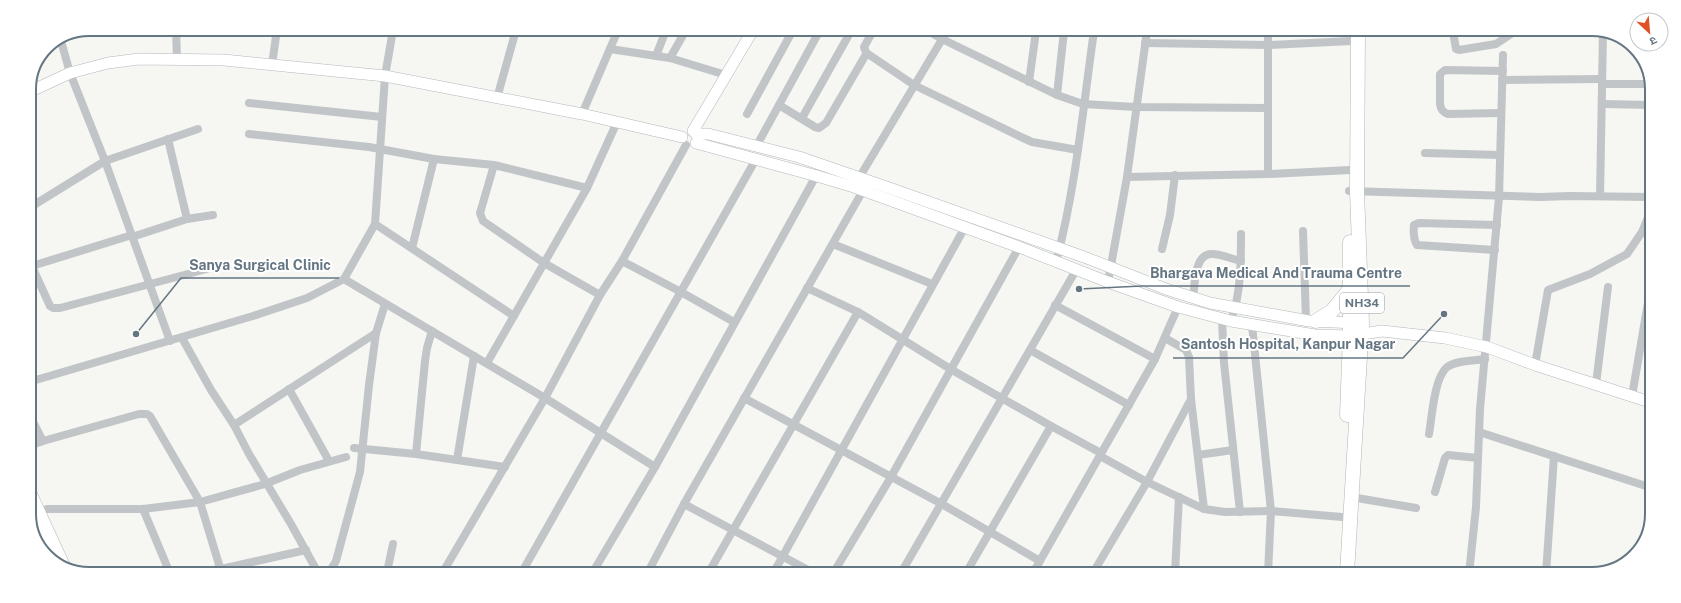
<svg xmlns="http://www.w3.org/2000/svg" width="1681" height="603" viewBox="0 0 1681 603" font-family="'Public Sans','Noto Sans Devanagari',sans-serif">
<rect width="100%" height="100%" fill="#f6f6f2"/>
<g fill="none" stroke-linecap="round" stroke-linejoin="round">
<g stroke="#b3b9bd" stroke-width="12">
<g id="secondary">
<path d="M29,92L70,73L108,63L139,59L224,60L385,76L582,114L682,137"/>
<path d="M693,131L753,30"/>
<path d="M696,134H708L799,157L892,189L1084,257L1166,289L1210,303L1309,321L1358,323"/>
<path d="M696,143L817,176L854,187L1019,247L1108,282L1178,307L1231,321L1315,335L1350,336L1382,331L1445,338L1487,347L1535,365L1650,402"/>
</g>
</g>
<g stroke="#b2b7ba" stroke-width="13">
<g id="primary">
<path d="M29,490L65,568"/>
<path d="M31,511L52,558"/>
</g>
</g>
<g stroke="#b2b6b9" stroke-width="15">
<g id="highway">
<path d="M1316,321L1332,311L1350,289"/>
<path d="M1347,415L1350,336V242"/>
<path d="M1347,573L1362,323L1357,192L1358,32"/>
</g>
</g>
<g stroke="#c1c5c8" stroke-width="8">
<path d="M176,29L177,59"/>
<path d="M508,30L516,31"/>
<path d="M928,31L942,39L1057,95L1083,104L1136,107L1268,108"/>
<path d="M1453,32L1456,49L1459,50L1496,44L1514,32"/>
<path d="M61,41L70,73L105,161L170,341"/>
<path d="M1145,43L1268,45L1351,41"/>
<path d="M610,49L670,58L726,75"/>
<path d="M867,55L864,47L873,31"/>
<path d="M656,56L666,30"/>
<path d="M670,58L686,30"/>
<path d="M272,65L277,29"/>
<path d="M1502,80L1602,79"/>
<path d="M1029,82L1036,31"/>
<path d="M1602,84H1645L1652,86"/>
<path d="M1057,95L1064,31"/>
<path d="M497,98L516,30"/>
<path d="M249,103L382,117"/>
<path d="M1602,104L1652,105"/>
<path d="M779,105L815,127L819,128L826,123L865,56L868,54L914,85L1021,137L1032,142L1078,150"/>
<path d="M1501,113L1448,114C1443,112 1441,110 1440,104V74L1445,70L1503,71"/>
<path d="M582,114L618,30"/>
<path d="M747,114L793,30"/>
<path d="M802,118L851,31"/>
<path d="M249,134L369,147L434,159L494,165L587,188"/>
<path d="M168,139L187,219"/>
<path d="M756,147L820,30"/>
<path d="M1425,153L1500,155"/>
<path d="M494,165L480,213L483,221L544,263L600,295"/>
<path d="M1268,174L1350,170"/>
<path d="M1127,177L1147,31"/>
<path d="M859,178L947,31"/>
<path d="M1349,191L1541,197L1569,196L1651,197"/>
<path d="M1600,196L1603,32"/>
<path d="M29,208L105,161L198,129"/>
<path d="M375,224L514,316"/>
<path d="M1303,231L1306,320"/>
<path d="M132,237L187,219L213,215"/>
<path d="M833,244L932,284"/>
<path d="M412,248L434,159"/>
<path d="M1162,249L1170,215L1175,175"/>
<path d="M1495,250L1417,245C1414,241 1413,231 1414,225L1419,223L1497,225"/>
<path d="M29,260L50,306L53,308H60L214,267"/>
<path d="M622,261L681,292L734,322"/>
<path d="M1056,262C1076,187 1083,108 1094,31"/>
<path d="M32,266L132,235"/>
<path d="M344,279L545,398L655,467"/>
<path d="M1108,282L1127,177L1268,174V31"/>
<path d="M807,288L858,312L952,370L1051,426L966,573"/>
<path d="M1193,298C1195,285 1194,256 1210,254C1219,253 1232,259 1241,261"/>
<path d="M1055,305L1155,359"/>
<path d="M1222,319L1224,363L1240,512"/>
<path d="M1231,321C1241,293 1241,263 1241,234"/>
<path d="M1252,325L1271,511L1268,573"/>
<path d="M182,338L211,390L234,425L249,454L291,524L317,571"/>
<path d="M1030,350L1129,405"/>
<path d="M487,363L587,188L617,122"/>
<path d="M1535,365L1548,290L1590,274L1627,254L1642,232L1651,210"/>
<path d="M29,382L253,316L307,298L344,279L375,224L385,76L393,30"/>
<path d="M1596,384L1608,287"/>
<path d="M289,389L329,461"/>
<path d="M1632,396L1650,291"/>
<path d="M744,398L940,503L1040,561"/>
<path d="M1191,399L1204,509"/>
<path d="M29,414L43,441"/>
<path d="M234,425L376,333"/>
<path d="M1051,426L1101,453"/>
<path d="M1479,432L1649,487"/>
<path d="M1429,434C1432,417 1434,380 1446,368C1455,360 1474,361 1485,359"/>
<path d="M29,446L43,441L139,414H147L150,416L200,502L221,571"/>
<path d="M354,448L416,454L505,467"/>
<path d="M416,454L425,361L427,348L432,331"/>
<path d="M1198,455L1233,450"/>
<path d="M1100,456L1147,482L1204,509L1225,512L1271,511L1342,517"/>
<path d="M457,460L474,356"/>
<path d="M1435,492L1445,458L1448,455L1478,458"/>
<path d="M1351,497L1416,508"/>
<path d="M143,509L169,571"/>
<path d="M35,513L47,509H143L200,502L265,484L300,470L346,457"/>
<path d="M203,571L221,569L306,550"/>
<path d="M330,571L336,561L360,472L369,385L376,333L385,304"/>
<path d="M387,572L393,544"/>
<path d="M443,572L545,398L600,295L622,261L686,145"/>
<path d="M522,572L756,159"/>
<path d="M593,572L655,467L822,165"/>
<path d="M648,572L684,504"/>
<path d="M709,572L858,312"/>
<path d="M774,572L965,227"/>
<path d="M812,572L684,504L865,187"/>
<path d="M834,572L891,477L1019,247"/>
<path d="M901,573L1076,270"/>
<path d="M1033,573L1155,359L1178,307"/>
<path d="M1093,573L1147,482L1191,399L1189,357L1186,350L1165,338"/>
<path d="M1175,573L1179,497"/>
<path d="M1469,574L1476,507L1480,409L1499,197L1503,55"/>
<path d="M1546,574L1554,456"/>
</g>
<use href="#secondary" stroke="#fff" stroke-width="11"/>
<use href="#primary" stroke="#fff" stroke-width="12"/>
<use href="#highway" stroke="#fff" stroke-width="14"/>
</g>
<g text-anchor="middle" stroke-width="4" stroke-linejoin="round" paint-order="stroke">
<rect fill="#fff" stroke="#939fa8" stroke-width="1" x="1340" y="293" width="44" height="20" rx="3"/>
<g font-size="12" font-weight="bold" fill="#657683">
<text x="1362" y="307">NH34</text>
</g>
</g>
<path d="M0 0H1681V603H0ZM89 36H1592A53 53 0 0 1 1645 89V514A53 53 0 0 1 1592 567H89A53 53 0 0 1 36 514V89A53 53 0 0 1 89 36Z" fill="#fff" fill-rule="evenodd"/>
<path fill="none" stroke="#657683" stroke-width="2" d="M89 36H1592A53 53 0 0 1 1645 89V514A53 53 0 0 1 1592 567H89A53 53 0 0 1 36 514V89A53 53 0 0 1 89 36Z"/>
<path fill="none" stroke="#657683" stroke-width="1.5" d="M136 334L181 278H339M1079 289L1142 286H1410M1444 314L1403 358H1173"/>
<g fill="#657683" stroke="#fff" stroke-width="1.5">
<circle cx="136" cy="334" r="4"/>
<circle cx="1079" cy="289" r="4"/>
<circle cx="1444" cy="314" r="4"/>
</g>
<g font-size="14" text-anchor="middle" font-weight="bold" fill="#657683" stroke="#fff" stroke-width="4" stroke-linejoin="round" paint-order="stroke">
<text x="260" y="270">Sanya Surgical Clinic</text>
<text x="1276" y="278">Bhargava Medical And Trauma Centre</text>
<text x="1288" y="349">Santosh Hospital, Kanpur Nagar</text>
</g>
<g transform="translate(1649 32) rotate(154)"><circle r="19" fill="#ffffff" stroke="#c1c8cd"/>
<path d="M0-3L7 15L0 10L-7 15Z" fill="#e15026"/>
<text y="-6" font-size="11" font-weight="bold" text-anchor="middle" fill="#657683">उ</text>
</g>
</svg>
